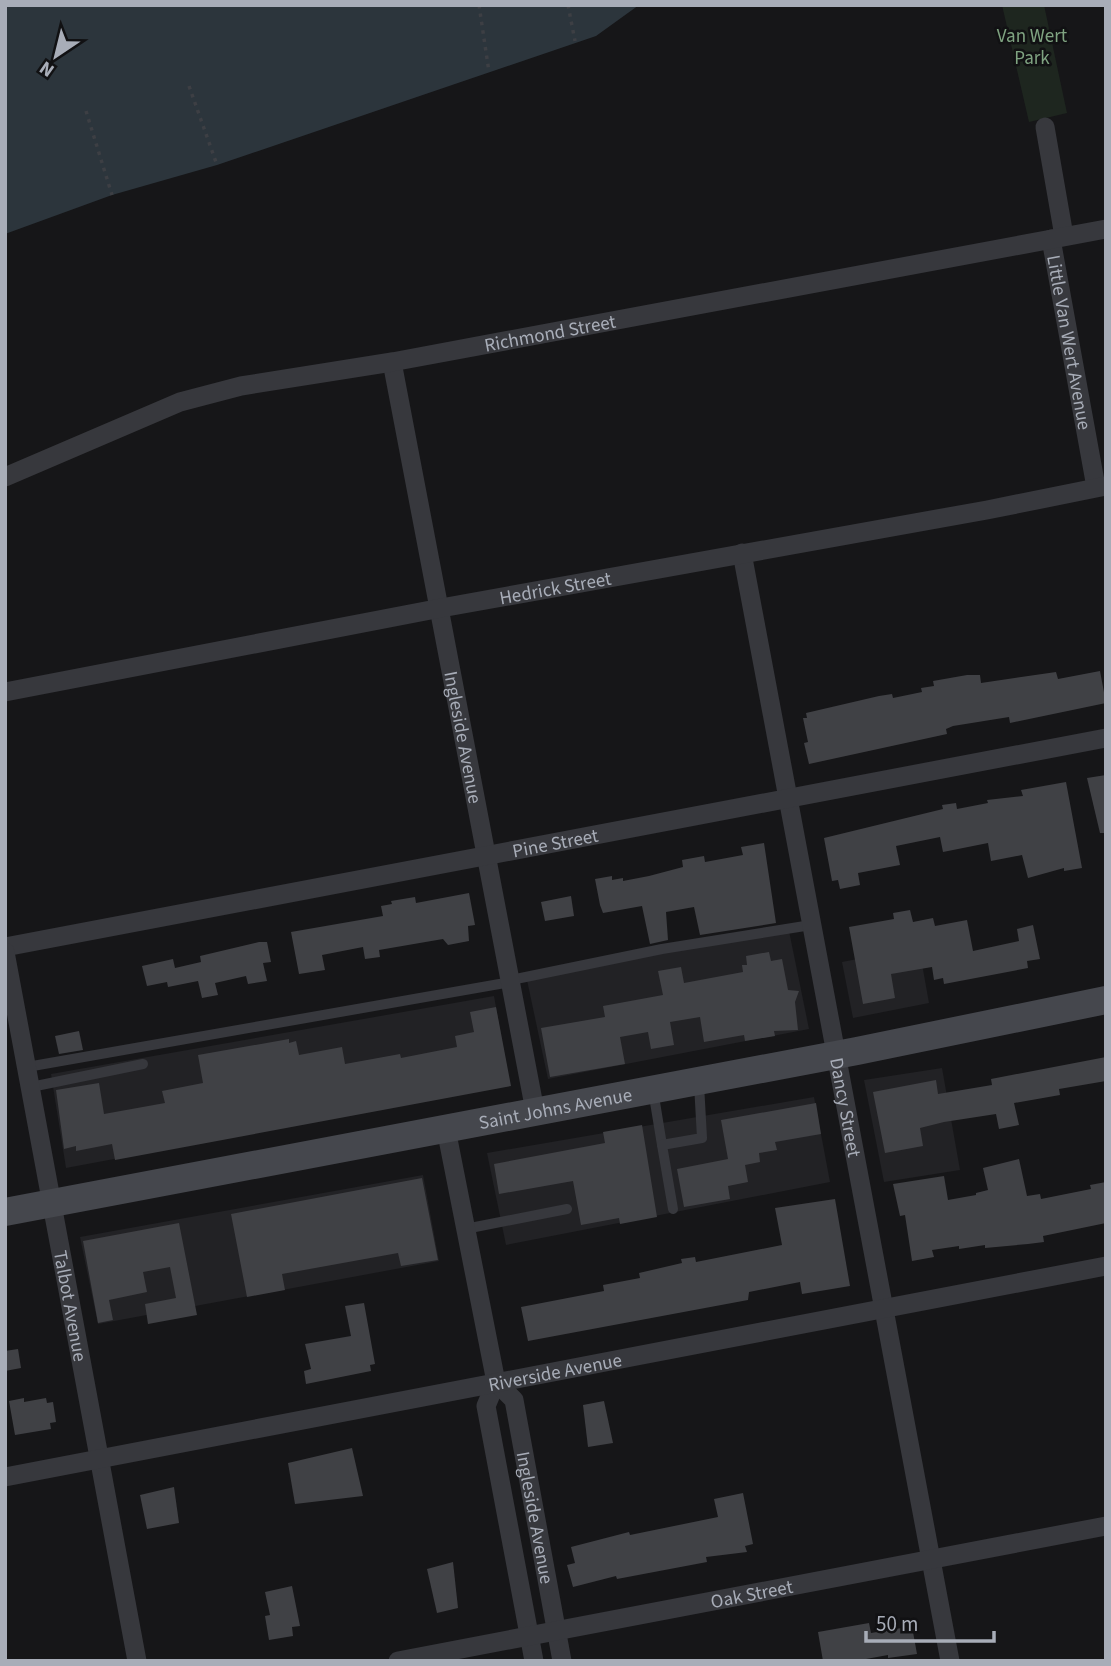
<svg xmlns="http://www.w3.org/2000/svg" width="1111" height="1666" viewBox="0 0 1111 1666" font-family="'Source Sans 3',sans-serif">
<rect width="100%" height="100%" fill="#161618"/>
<g fill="#222225">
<path d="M788,926L809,1029L548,1079L527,980Z"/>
<path d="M919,947L929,1003L853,1018L842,962Z"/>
<path d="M494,996L510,1085L66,1168L51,1074Z"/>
<path d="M942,1068L960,1170L884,1182L864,1080Z"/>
<path d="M814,1097L830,1182L506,1245L487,1153Z"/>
<path d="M423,1175L439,1261L98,1324L80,1237Z"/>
</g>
<path fill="#1e261f" d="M1002,5H1044L1067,113L1029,122Z"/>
<path fill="#2c353c" d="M5,5H639L596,36L217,165L112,195L5,234Z"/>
<g fill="#404145">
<path d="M1100,671L1106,703L1010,723L1009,717L953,726L946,729L947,734L809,764L804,743L808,742L803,718H807L806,713L879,696L892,694L893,698L922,692L921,688L934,686L933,681L967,675H980L981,683L1056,672L1058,679Z"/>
<path d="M1106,775V833H1100L1087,778Z"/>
<path d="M1066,782L1082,868L1064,871V868L1028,878L1022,855L991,861L988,843L943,852L940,837L896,846L900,865L858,873L860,885L840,889L838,880L832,881L824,838L943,809L942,805L956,803L957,809L988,803L987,800L1023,796L1021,790Z"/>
<path d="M764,843L776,923L700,935L694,907L666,912L668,940L650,944L642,906L603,913L600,905L595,879L612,876V880L623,878V881L649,876L683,867L682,860L704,856L705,862L743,855L741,847Z"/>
<path d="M469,893L475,925L468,926L469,941L448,945L443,939L379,950L380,957L365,959L363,947L322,955L325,970L299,974L291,932L383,916L381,906L392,904L391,901L415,897L416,903Z"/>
<path d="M571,896L574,916L545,921L541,902Z"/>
<path d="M910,910L913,922L933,918L935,926L967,920L973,951L1019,941L1017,929L1033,925L1040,959L1027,961L1028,968L944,984L943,978L934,980L932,967L891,974L895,998L863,1004L849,927L894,919L893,913Z"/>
<path d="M259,942H267L271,962L263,963L267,981L248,984L246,976L215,983L218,995L202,998L198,981L168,987L167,982L147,986L142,966L173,959L175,968L201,962L200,956Z"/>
<path d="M769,952L771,961L782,959L788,990L799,991L795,1002L798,1030L774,1031L775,1036L745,1041L744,1035L704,1042L700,1017L670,1022L674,1045L651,1049L648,1032L620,1037L625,1064L550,1077L541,1028L605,1017L603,1006L663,995L658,971L681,967L684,983L743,972L742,965H747L746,956Z"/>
<path d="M496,1007L511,1086L115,1160L112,1144L76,1151V1146L64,1149L56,1090L99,1083L104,1114L165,1103L162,1091L203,1083L198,1055L289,1039V1043L296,1041L299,1055L342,1047L345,1064L400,1054L401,1058L457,1047L455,1036L474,1032L470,1012Z"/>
<path d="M79,1031L83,1050L59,1054L55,1036Z"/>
<path d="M1106,1057V1081L1059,1089L1060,1095L1014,1103L1019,1125L999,1129L996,1114L944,1122L920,1128L923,1146L885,1153L873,1092L936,1080L938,1094L992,1085L991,1079Z"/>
<path d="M816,1103L821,1134L775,1142L777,1150L759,1153L760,1162L745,1165L748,1182L728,1186L730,1199L684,1207L677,1169L728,1159L721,1120Z"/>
<path d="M642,1125L657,1217L620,1224L619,1218L581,1225L573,1181L499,1194L494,1164L605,1143L603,1132Z"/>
<path d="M1019,1159L1027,1196L1040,1194L1041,1199L1091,1189L1090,1185L1106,1182V1223L1043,1236L1044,1242L1028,1244L985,1248V1245L959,1249V1246L932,1250L934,1257L912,1261L905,1215L900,1216L893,1184L944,1176L948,1200L976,1195V1193L988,1190L983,1168Z"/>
<path d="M422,1178L438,1260L401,1266L398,1253L282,1274L285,1290L247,1297L231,1214Z"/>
<path d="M835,1199L850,1286L802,1294L800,1282L749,1292L748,1300L528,1341L521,1307L604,1291L603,1285L640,1278L639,1273L682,1263L681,1259L695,1257L696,1262L782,1245L775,1208Z"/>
<path d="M179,1223L197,1315L148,1324L145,1304L176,1298L170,1267L143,1272L147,1292L109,1300L113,1320L98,1323L83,1241Z"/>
<path d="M364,1303L375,1364L370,1365L371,1371L306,1384L304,1371L311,1369L305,1344L351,1336L345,1306Z"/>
<path d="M18,1349L21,1368L5,1371V1351Z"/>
<path d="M24,1398V1402L46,1398L47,1403L53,1402L56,1422L50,1423L51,1429L15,1435L9,1401Z"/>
<path d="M604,1401L613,1443L588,1447L583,1405Z"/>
<path d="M352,1448L363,1496L295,1504L288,1463Z"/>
<path d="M174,1487L179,1523L147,1529L140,1495Z"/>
<path d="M743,1493L753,1544L745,1546L747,1552L706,1557L707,1562L617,1579L616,1576L573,1587L567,1565L575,1563L571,1547L629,1532L630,1535L718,1517L714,1499Z"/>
<path d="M453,1562L458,1608L437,1613L427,1569Z"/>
<path d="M292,1586L300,1626L292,1627L293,1636L269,1640L265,1616L270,1615L265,1592Z"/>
<path d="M869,1623L871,1633L902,1628L903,1633L913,1632L917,1654L888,1658V1655L855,1661H823L818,1632Z"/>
</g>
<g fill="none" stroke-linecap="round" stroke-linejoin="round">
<g stroke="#3d3f44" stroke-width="3.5" stroke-dasharray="3.5 5" stroke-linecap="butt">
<path d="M479,5L489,72"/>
<path d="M568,5L575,41"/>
<path d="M189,86L217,165"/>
<path d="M86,111L112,195"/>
</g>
<g stroke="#37383d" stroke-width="10">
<path d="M511,980L662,949L811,925"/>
<path d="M27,1067L511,982"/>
<path d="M31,1087L143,1064"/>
<path d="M653,1090L662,1145"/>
<path d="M673,1209L662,1145L702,1138L699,1084"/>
<path d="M465,1229L567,1209"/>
</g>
<g stroke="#37383d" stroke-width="19">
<path d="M1045,127L1064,236"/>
<path id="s1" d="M1051,239L1096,487"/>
<path id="s2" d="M392,362L535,1111"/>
<path id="s3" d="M5,477L180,402L241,386L392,362L1106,229"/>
<path id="s4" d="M742,553L950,1661"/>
<path id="s5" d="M5,692L441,608L987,510L1106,486"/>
<path id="s6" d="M5,947L1106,738"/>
<path id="s7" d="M5,952L137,1661"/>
<path d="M446,1129L496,1382L486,1406L534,1661"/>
<path id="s8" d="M496,1382L514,1400L562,1661"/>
<path id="s9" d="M5,1477L1106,1266"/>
<path id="s10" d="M398,1661L1106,1526"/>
</g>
<path stroke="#45474d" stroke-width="28" id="s11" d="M5,1212L857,1051L1106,1000"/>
</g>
<g text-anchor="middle" stroke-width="5" stroke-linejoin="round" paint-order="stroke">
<g font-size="19" fill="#7fa381" stroke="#111113">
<text x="1032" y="42">Van Wert<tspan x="1032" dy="22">Park</tspan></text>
</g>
<g font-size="19" fill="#a8adb8" stroke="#111113">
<text dy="7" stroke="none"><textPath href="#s3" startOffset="567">Richmond Street</textPath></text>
<text dy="7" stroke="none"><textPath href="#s1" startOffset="105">Little Van Wert Avenue</textPath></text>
<text dy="7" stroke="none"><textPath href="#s5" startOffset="560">Hedrick Street</textPath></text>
<text dy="7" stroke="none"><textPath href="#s2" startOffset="382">Ingleside Avenue</textPath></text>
<text dy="7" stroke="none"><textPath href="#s6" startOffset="560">Pine Street</textPath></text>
<text dy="7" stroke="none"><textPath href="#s4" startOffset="564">Dancy Street</textPath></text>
<text dy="7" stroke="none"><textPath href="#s11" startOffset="560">Saint Johns Avenue</textPath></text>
<text dy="7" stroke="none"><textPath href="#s7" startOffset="360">Talbot Avenue</textPath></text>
<text dy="7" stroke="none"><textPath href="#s9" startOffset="560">Riverside Avenue</textPath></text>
<text dy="7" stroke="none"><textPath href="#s8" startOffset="145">Ingleside Avenue</textPath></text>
<text dy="7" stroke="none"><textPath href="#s10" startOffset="360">Oak Street</textPath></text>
</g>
</g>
<rect width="1111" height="1666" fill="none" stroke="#a8adb8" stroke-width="14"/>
<g transform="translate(56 56) rotate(215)" stroke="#111113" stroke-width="5" paint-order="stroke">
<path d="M0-5L12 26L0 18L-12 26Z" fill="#a8adb8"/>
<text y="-10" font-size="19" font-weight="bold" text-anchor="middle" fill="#a8adb8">N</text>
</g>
<path d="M866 1631v10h128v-10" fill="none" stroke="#a8adb8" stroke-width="3.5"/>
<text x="876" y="1631" font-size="21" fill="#a8adb8" stroke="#111113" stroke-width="5" paint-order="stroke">50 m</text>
</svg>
